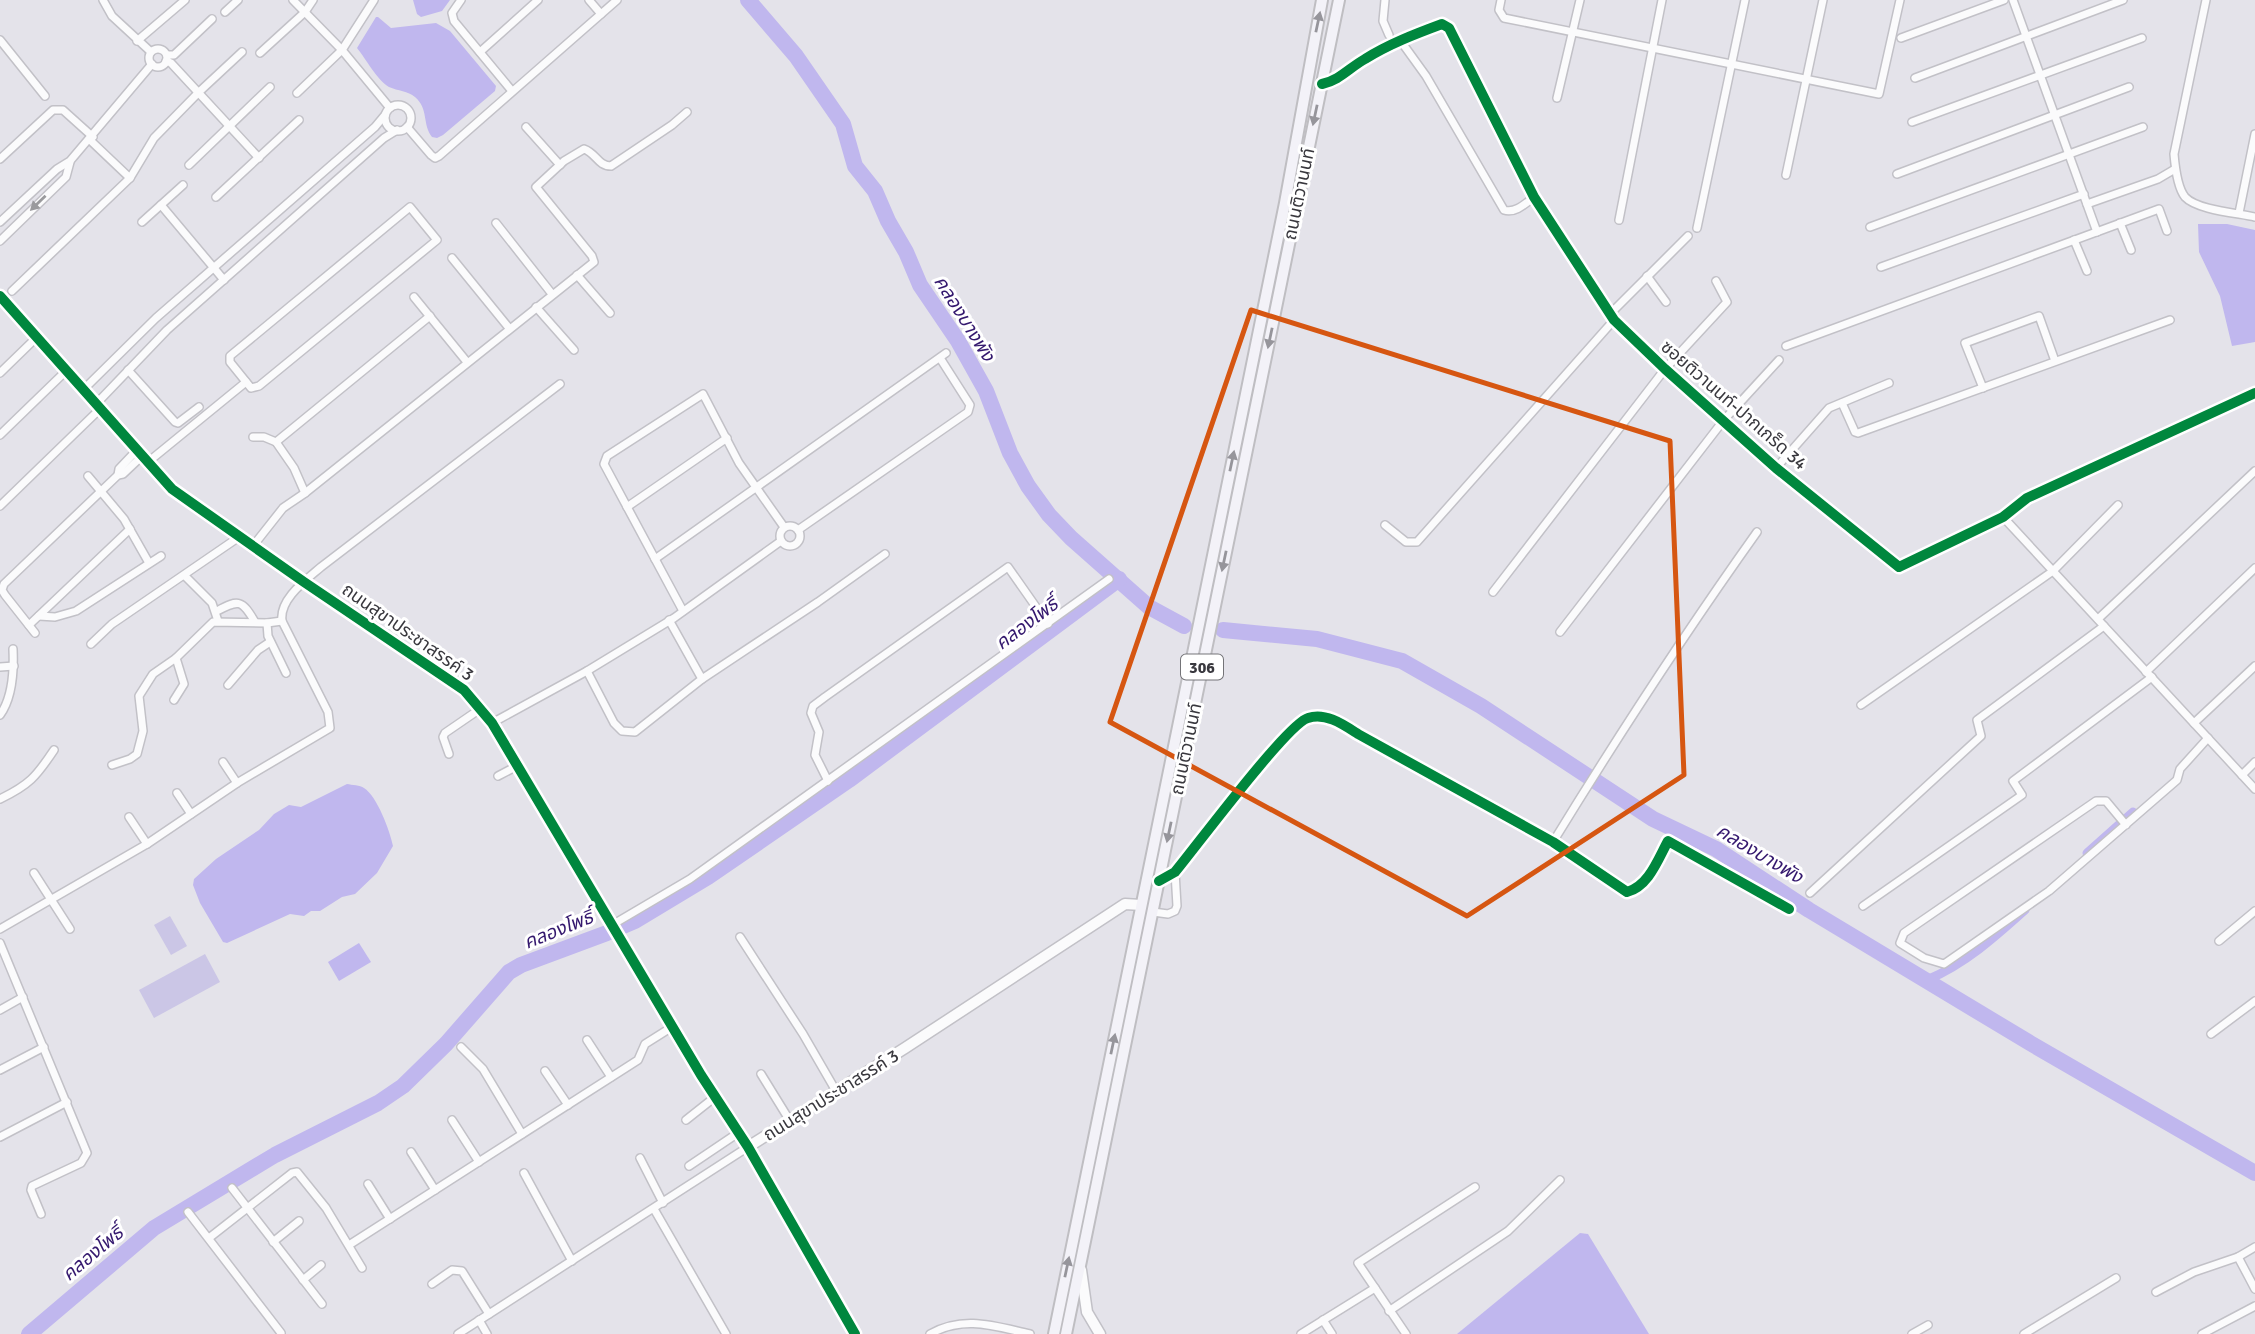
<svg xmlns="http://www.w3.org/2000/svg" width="2255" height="1334" viewBox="0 0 2255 1334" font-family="Signika,'Noto Sans Thai',sans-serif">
<rect width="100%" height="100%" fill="#e4e3ea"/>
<g fill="#cbc6e6">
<path d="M170,916L187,946L171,955L154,925Z"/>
<path d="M205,954L220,982L154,1018L139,990Z"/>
</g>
<g fill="#c0b7ee">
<path d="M413,0H450L442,11L421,17L417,14Z"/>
<path d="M376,17H378L391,28L436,23L450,31L496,86L495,91L443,135L437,138L432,137C422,124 429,109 415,97C408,91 398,91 389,87C377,80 366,59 357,48Z"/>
<path d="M2198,224H2227L2255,230V342L2232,346L2220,296L2199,252Z"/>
<path d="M347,784C352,785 360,785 364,788C377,796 390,831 393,846L377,873L355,894L342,897L320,911H311L304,916L290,914L227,943L223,942L200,903L193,885L194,879L216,859L259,830L274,814L289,805L301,807Z"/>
<path d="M359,943L371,962L339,981L328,962Z"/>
<path d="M1580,1233L1588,1234L1649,1334H1457Z"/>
</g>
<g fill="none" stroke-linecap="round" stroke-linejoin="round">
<g stroke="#c0b7ee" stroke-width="9">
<path d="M2087,853L2133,812"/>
<path d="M1927,980C1965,964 1995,937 2025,910"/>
</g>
<g stroke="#c0b7ee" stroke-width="16">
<path d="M748,0L796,56L843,124L855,166L875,191L888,221L906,252L920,285L958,341L986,391L1010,453L1028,486L1049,515L1071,538L1149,607L1184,626"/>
<path d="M1223,630L1317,639L1402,661L1481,706L1653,819L1716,849L1809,910L2030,1043L2255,1173"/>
<path d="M29,1334L154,1228L275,1155L378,1103L403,1086L446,1044L509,972L521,965L607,933L635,921L708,877L849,780L1119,579"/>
</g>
<g stroke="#c2c1c7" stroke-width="10">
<g id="street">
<path d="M103,0L112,16L151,52"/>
<path d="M293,0L342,50L390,108"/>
<path d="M461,0L452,13L454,21L512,91"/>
<path d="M589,0L601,14"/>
<path d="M1385,0L1383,21L1389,35"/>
<path d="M1501,0L1499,10L1504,18L1879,94L1900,0"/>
<path d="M2013,0L2097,232"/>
<path d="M2206,0L2174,154C2175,166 2177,187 2185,197C2197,210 2237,213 2255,217"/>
<path d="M225,12L238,0"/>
<path d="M1901,38L2004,0"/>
<path d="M0,40L45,96"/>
<path d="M1400,40L1426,76L1504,210C1515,214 1526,203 1534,197"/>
<path d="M137,41L185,0"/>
<circle cx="158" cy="58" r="9"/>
<path d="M480,52L538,0"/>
<path d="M260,53L305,12L313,0"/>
<path d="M167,55H174L212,19"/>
<path d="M166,61L171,63L259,158"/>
<path d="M1915,78L2123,0"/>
<path d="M1322,84C1340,80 1349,68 1365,59C1389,44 1415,34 1442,24L1449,28L1534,197L1614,320L1665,369L1776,468L1899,567L2003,517L2027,498L2255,393"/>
<path d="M297,93L342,50L374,0"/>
<path d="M1557,98L1580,0"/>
<circle cx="398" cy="118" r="13"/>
<path d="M1912,122L2142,38"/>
<path d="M407,127L431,155L435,158L439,156L617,0"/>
<path d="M526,127L560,165"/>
<path d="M90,140L130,178"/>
<path d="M0,159L53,110H63L93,137"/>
<path d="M189,165L270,87"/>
<path d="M1897,174L2129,87"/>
<path d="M1786,175L1823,0"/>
<path d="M216,197L299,120"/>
<path d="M2087,204L2158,179L2175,169"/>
<path d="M161,205L224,280"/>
<path d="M410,207L437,240L259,386L251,388L230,362V356Z"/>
<path d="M2239,213L2255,134"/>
<path d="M1619,220L1662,0"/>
<path d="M0,222L57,169L70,161L152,64"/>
<path d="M142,222L183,185"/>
<path d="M496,223L552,294"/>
<path d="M2120,223L2131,250"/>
<path d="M1870,227L2143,127"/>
<path d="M1697,228L1745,0"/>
<path d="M2074,240L2087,271"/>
<path d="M0,241L66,177L70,162"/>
<path d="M452,258L509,328"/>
<path d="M1881,267L2084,194"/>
<path d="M577,275L610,313"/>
<path d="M1647,276L1666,302"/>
<path d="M12,291L130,178L154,138L199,92L242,52"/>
<path d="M414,297L467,362"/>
<path d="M536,307L574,350"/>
<path d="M1610,314L1688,236"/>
<path d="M1786,346L2159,209L2167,231"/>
<path d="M128,370L175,422L178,423L199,407"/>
<path d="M0,373L37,337"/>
<path d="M1983,388L1965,343L2039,316L2055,361"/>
<path d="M84,389L156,318L375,127L385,115"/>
<path d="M97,403L167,330L384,138L397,130"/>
<path d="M1842,403L1855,432L1858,433L2170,320"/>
<path d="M0,435L67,370"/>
<path d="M253,437H264L276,442L294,468L305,493"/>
<path d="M276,442L430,316"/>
<path d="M148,462L246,382"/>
<path d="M1776,468L1829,408L1889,383"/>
<path d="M118,475L119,469L137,450"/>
<path d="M88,476L124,519L149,563"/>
<path d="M0,506L101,408"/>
<path d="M627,507L727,438"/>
<path d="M2003,517L2255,789"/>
<path d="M1385,525L1406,542H1417L1614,320"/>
<circle cx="790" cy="536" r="10"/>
<path d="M798,530L968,412L970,405L940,358"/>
<path d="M253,546L283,508L305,493L594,262L592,256L536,187L564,161L584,149C596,153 598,166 611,166L672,125L687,112"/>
<path d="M655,559L946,353"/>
<path d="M185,576L212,603L218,621"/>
<path d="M1493,592L1665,369L1727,302L1716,281"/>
<path d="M217,611C239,599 242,600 255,622"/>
<path d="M683,611L604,464L607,456L703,394L739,463L784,527"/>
<path d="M39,616L55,617L76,611L161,556"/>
<path d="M2098,619L2255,471"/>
<path d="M267,623L268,636L286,673"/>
<path d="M29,625L130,529"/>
<path d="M1560,632L1723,421L1779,360"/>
<path d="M35,633L5,595L2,590L4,584L118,475L123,474L142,456"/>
<path d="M91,644L112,624L239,537"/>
<path d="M0,667L14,666"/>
<path d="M587,671L614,723L622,731L635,732L702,679L669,620"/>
<path d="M2146,672L2255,568"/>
<path d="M702,679L818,602L885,554"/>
<path d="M228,685L258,650L270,642"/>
<path d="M174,700L184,684L176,658L213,622L267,623L282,621"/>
<path d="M1861,705L2053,571L2118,505"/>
<path d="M0,715C13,697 14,671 13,649"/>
<path d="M492,723L587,671L674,618L781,541"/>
<path d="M2194,723L2255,666"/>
<path d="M449,754L443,737L445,733L480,709"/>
<path d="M223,762L237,783"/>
<path d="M112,765L130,759L137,754L143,731L139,696L153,674L176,658"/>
<path d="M2242,775L2255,762"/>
<path d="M498,776L517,766"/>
<path d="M828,781L815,755L819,732L811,713L813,706L825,697L1008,567L1048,624"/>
<path d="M177,793L191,814"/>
<path d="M0,799C29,785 36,777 54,750"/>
<path d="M129,817L147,844"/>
<path d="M2126,825L2106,801H2096L1904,933L1900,943L1924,958L1944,964L2049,891L2177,780L2180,769L2208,738"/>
<path d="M1553,842C1618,736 1685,633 1757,532"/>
<path d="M34,873L70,929"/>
<path d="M1159,881L1175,872C1195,848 1287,724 1308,718C1326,712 1344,725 1358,734L1553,842L1627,892C1649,886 1658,859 1668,841L1789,909"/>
<path d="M1810,893L1981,736L1977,720L2104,626"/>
<path d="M1863,906L2022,795L2013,781L2152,677"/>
<path d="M1153,912L1168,914L1175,911L1177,906L1175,872"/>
<path d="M612,925L690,879L1109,579"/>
<path d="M0,929L147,844L237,783L330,728L328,712L282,621C279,599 306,580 321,567L560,384"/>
<path d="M740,937L803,1034L836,1091"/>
<path d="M2219,941L2255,911"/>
<path d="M0,943L87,1153L81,1163L32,1186L31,1190L41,1214"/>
<path d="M0,1010L23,997"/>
<path d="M2211,1034L2255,1001"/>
<path d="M587,1040L611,1077"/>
<path d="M461,1047L483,1069L522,1134"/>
<path d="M0,1070L44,1047"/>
<path d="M545,1071L568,1105"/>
<path d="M761,1074L790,1121"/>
<path d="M452,1120L479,1162"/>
<path d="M686,1120L715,1097"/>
<path d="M0,1137L67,1102"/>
<path d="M411,1152L435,1190"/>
<path d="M640,1158L663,1203"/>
<path d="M689,1166L738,1133"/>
<path d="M524,1173L572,1261"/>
<path d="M368,1184L390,1219"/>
<path d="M232,1188L322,1304"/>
<path d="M654,1209L726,1334"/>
<path d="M188,1212L281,1333"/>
<path d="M209,1238L292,1173L297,1172L326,1208L362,1268"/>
<path d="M273,1242L299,1221"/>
<path d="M349,1245L638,1060L645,1044L672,1027"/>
<path d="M2238,1257L2255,1289"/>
<path d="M303,1280L321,1265"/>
<path d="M432,1284L452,1270L462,1271L489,1314"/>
<path d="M2156,1292L2194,1272L2238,1257L2255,1247"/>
<path d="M1389,1311L1508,1231L1560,1180"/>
<path d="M479,1320L487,1334"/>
<path d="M1323,1320L1332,1334"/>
<path d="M458,1334L748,1147L855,1334"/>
<path d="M930,1334C964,1315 994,1326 1030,1334"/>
<path d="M1301,1334L1375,1288"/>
<path d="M1406,1334L1358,1263L1475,1187"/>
<path d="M1912,1334L1928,1325"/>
<path d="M2024,1334L2116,1278"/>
<path d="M2202,1334L2255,1306"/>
</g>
</g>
<g stroke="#c2c1c7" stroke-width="13">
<g id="secondary">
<path d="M0,296L172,489L304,582L464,690L492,723L701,1075L748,1147L905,1048L1125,904L1141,905"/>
<path d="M1081,1270L1087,1312L1100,1334"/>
</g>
</g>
<g stroke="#bfbec2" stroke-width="14">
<g id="primary">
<path d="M1054,1334L1285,203L1322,0"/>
<path d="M1066,1334L1339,0"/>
</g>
</g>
<use href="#street" stroke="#fbfbfc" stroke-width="7"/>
<use href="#secondary" stroke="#fbfbfc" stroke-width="10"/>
<use href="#primary" stroke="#f3f2f8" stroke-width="10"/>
<g stroke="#fff" stroke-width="15">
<g id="cycleway">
<path d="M1322,84C1340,80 1349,68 1365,59C1389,44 1415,34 1442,24L1449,28L1534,197L1614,320L1665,369L1776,468L1899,567L2003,517L2027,498L2255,393"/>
<path d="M0,296L172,489L304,582L464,690L492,723L701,1075L748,1147L855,1334"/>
<path d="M1159,881L1175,872C1195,848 1287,724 1308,718C1326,712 1344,725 1358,734L1553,842L1627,892C1649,886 1658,859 1668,841L1789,909"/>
</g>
</g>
<use href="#cycleway" stroke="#00873e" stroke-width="10"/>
</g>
<defs><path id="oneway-solid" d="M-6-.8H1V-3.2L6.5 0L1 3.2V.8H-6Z" transform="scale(1.75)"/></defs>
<g fill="#96959b">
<use href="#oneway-solid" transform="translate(1318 22) rotate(-78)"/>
<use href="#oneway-solid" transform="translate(1315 115) rotate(102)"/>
<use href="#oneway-solid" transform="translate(1270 338) rotate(102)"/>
<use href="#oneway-solid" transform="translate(1232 461) rotate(-78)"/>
<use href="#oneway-solid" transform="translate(1224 561) rotate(102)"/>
<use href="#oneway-solid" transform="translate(1169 832) rotate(102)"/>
<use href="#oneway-solid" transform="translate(1113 1044) rotate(-78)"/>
<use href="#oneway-solid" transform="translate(1067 1267) rotate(-78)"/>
</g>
<use fill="#9a9a9d" href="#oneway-solid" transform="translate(38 203) rotate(136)"/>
<path fill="none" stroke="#d65611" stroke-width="5" stroke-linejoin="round" d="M1251,310L1670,441L1684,775L1467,916L1110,722Z"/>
<g text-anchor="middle" stroke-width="6" stroke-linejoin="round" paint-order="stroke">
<rect fill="#fff" stroke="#747478" stroke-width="2" x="1181" y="654.5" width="42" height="25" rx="5"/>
<g font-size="16" font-weight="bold" fill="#39383e">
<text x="1202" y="673">306</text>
</g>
<g font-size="18" fill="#39383e" stroke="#fff">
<text transform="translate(1299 194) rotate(-78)" y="6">ถนนติวานนท์</text>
<text transform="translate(1734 405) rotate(41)" y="6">ซอยติวานนท์-ปากเกร็ด 34</text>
<text transform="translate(408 632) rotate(35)" y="6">ถนนสุขาประชาสรรค์ 3</text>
<text transform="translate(1186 749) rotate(-78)" y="6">ถนนติวานนท์</text>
<text transform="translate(831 1095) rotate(-32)" y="6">ถนนสุขาประชาสรรค์ 3</text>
</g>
<g font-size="19" font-style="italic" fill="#34186e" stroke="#fff">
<text transform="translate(965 318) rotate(58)" y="7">คลองบางพัง</text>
<text transform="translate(1026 623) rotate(-37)" y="7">คลองโพธิ์</text>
<text transform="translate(1760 853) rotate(31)" y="7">คลองบางพัง</text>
<text transform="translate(558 929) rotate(-22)" y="7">คลองโพธิ์</text>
<text transform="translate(92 1253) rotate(-40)" y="7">คลองโพธิ์</text>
</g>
</g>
</svg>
